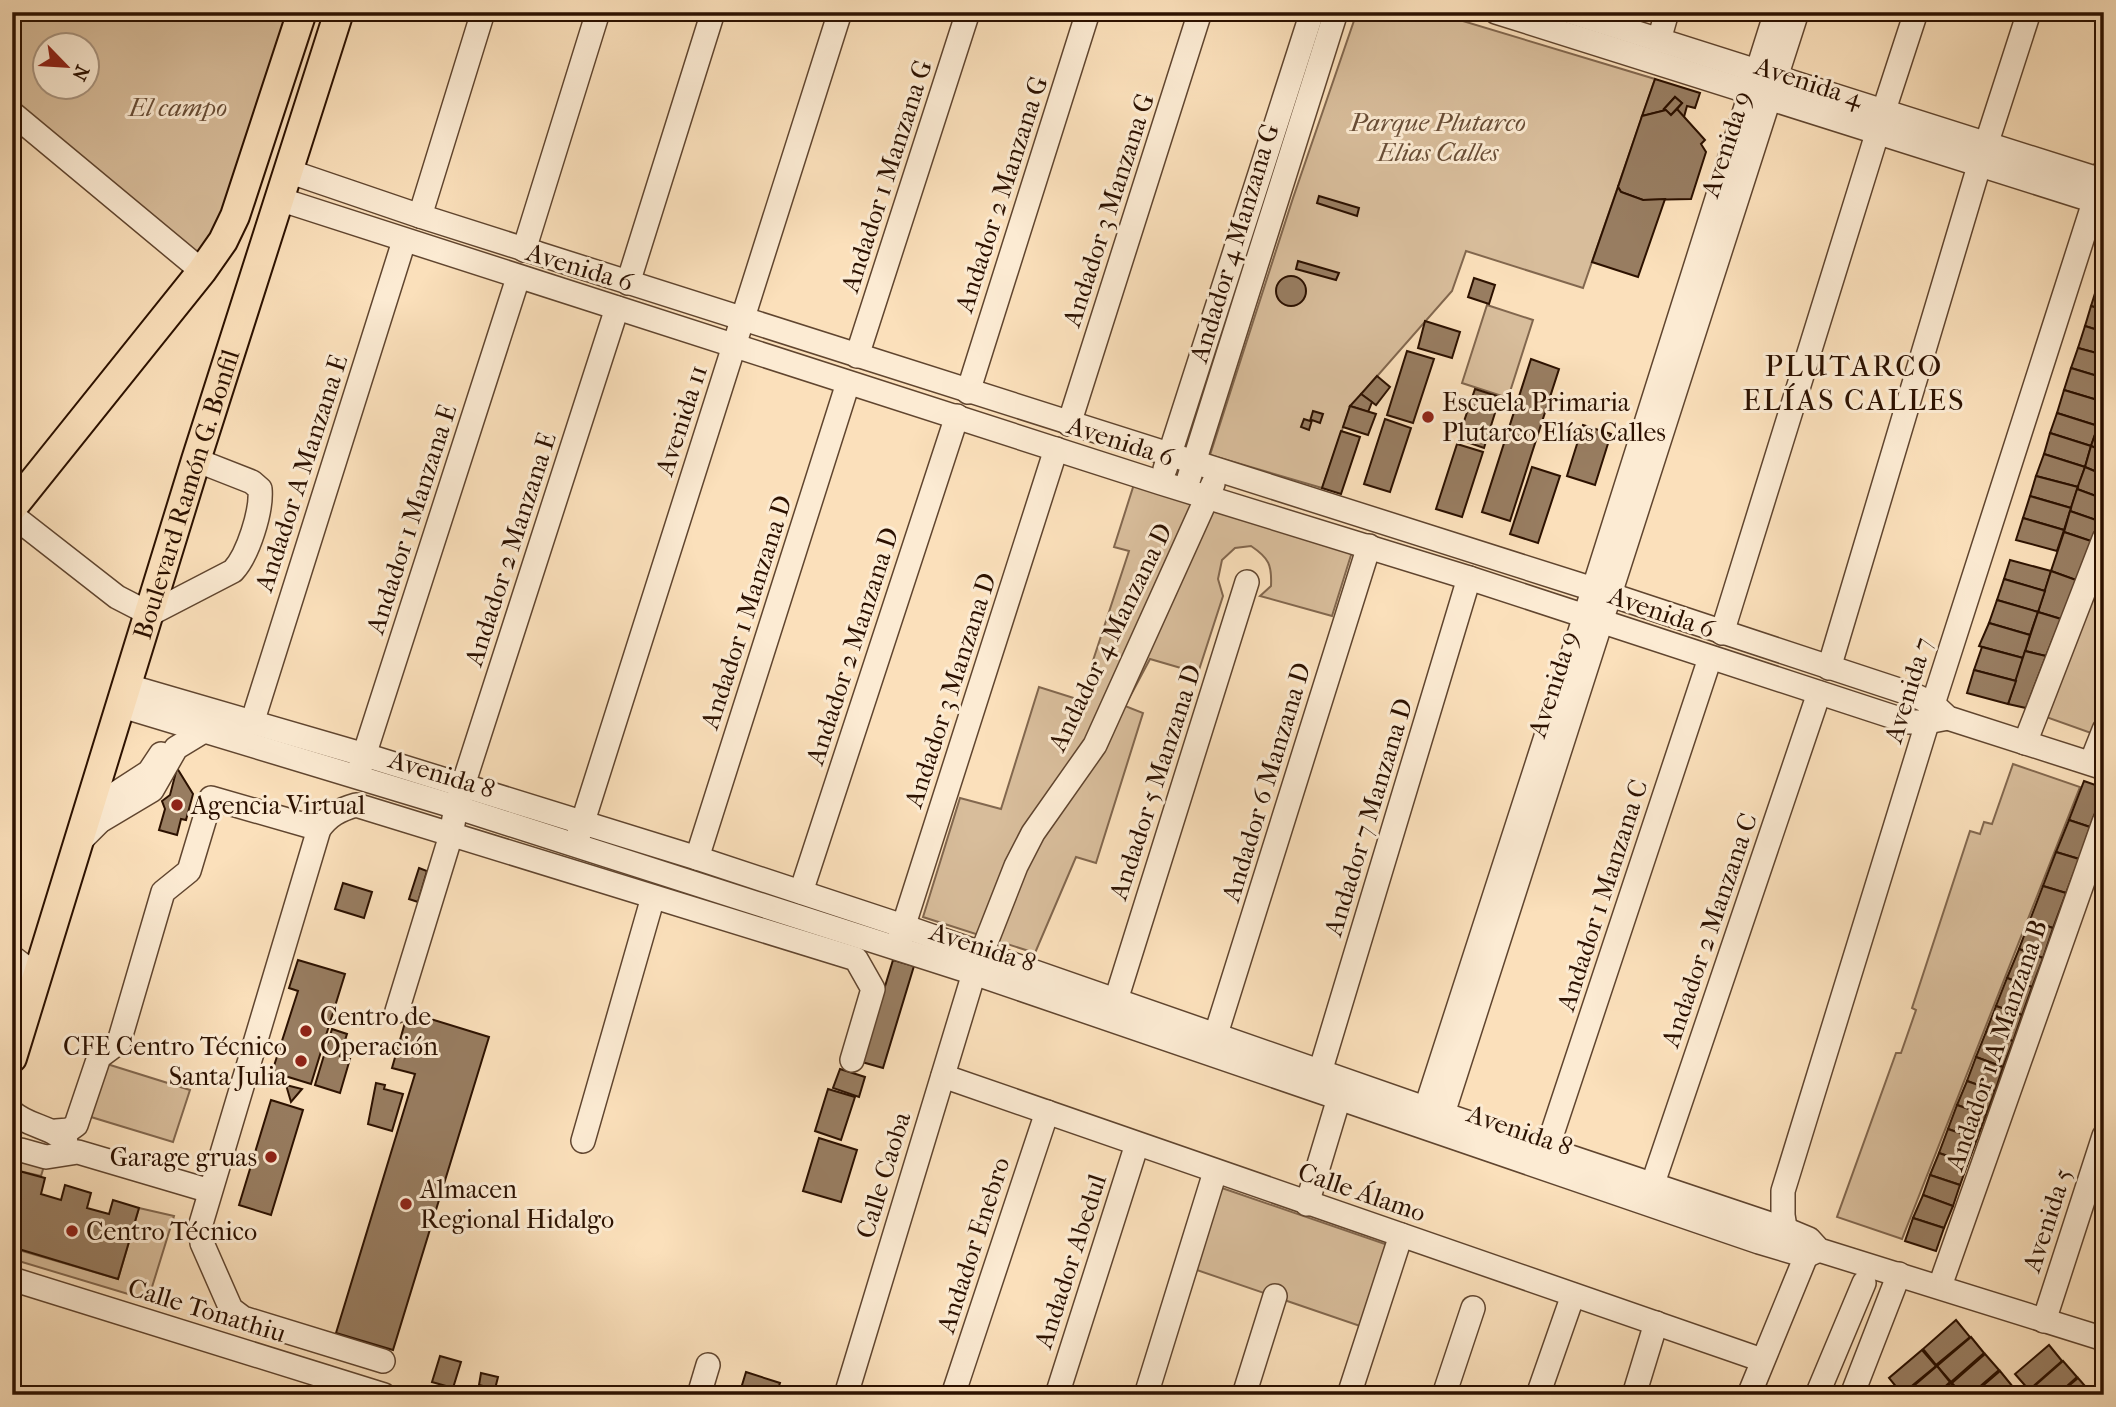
<svg xmlns="http://www.w3.org/2000/svg" width="2116" height="1407" viewBox="0 0 2116 1407" font-family="'IM FELL French Canon',serif">
<rect width="100%" height="100%" fill="#fbe0bb"/>
<filter id="stains"><feTurbulence type="fractalNoise" baseFrequency=".00286" numOctaves="4"/><feColorMatrix values="0 0 0 0 .2 0 0 0 0 .09 0 0 0 0 .02 0 0 0 .5 -.17"/></filter>
<radialGradient id="worn" r=".72"><stop offset=".6" stop-color="#630" stop-opacity="0"/><stop offset="1" stop-color="#630" stop-opacity=".3"/></radialGradient>
<g fill="#d8bd9b" stroke="#82674e" stroke-width="2" fill-rule="evenodd">
<path d="M12,12H306L208,272L12,111ZM46,46H88V88H46Z"/>
<path d="M1357,12H1433L1655,79L1583,288L1466,251L1452,291L1350,407L1322,488L1210,455L1293,198Z"/>
<path d="M1487,305L1533,320L1508,398L1462,383Z"/>
<path d="M1227,306L1236,309L1192,445L1183,442Z"/>
<path d="M1135,481L1352,552L1332,616L1260,596L1271,586C1272,565 1269,558 1251,546L1235,548L1222,560L1218,579L1223,596L1198,673L1150,659L1125,706L1143,713L1096,863L1076,857L1035,953L923,917L960,798L1001,809L1039,687L1080,700L1129,551L1114,547Z"/>
<path d="M2104,568V702L2091,733L2046,717Z"/>
<path d="M2013,764L2080,787L1902,1239L1837,1217L1896,1053H1901L1916,1010L1912,1008L1970,831L1980,834L1984,822L1992,824Z"/>
<path d="M107,1064L190,1090L173,1142L91,1117Z"/>
<path d="M12,1159L44,1166L41,1176L19,1171L12,1194Z"/>
<path d="M1219,1187L1388,1245L1360,1326L1191,1268Z"/>
<path d="M139,1208L174,1216L148,1300L12,1259V1248L118,1279Z"/>
</g>
<g fill="#987d61" stroke="#2c1100" stroke-width="2">
<path d="M1655,79L1700,93L1695,108L1687,106L1684,117L1676,110L1682,103L1675,97L1664,109L1666,110L1642,116Z"/>
<path d="M1675,97L1682,103L1671,115L1664,109Z"/>
<path d="M1677,109L1705,140L1701,144L1706,152L1691,199L1643,200L1621,192L1618,187L1642,116L1666,110L1671,115Z"/>
<path d="M1618,187L1621,192L1643,200L1665,199L1638,277L1592,262Z"/>
<path d="M1319,196L1359,208L1357,216L1317,203Z"/>
<path d="M1298,261L1339,273L1336,280L1296,269Z"/>
<circle cx="1291" cy="291" r="15"/>
<path d="M1474,278L1495,285L1489,304L1468,297Z"/>
<path d="M2097,287L2104,289V310L2091,306Z"/>
<path d="M2091,306L2104,310V332L2085,326Z"/>
<path d="M1425,321L1460,332L1452,358L1418,348Z"/>
<path d="M2085,326L2104,332V355L2078,348Z"/>
<path d="M2078,348L2104,355V378L2071,368Z"/>
<path d="M1407,351L1434,359L1413,423L1387,415Z"/>
<path d="M1531,359L1559,369L1510,521L1482,512Z"/>
<path d="M2071,368L2104,378V402L2064,390Z"/>
<path d="M1377,376L1390,387L1376,405L1361,394Z"/>
<path d="M1475,389L1500,397L1484,448L1458,439Z"/>
<path d="M2064,390L2104,402L2098,426L2057,413Z"/>
<path d="M1361,394L1372,402L1368,412L1350,406Z"/>
<path d="M1350,406L1376,414L1368,435L1343,427Z"/>
<path d="M1313,411L1323,414L1320,423L1312,420L1309,430L1301,427L1304,419L1310,421Z"/>
<path d="M2057,413L2098,426L2091,446L2050,433Z"/>
<path d="M1385,419L1411,428L1390,492L1364,484Z"/>
<path d="M1583,425L1611,434L1595,485L1567,476Z"/>
<path d="M2098,426L2104,428V451L2091,446Z"/>
<path d="M1341,431L1360,437L1341,494L1322,488Z"/>
<path d="M2050,433L2091,446L2085,467L2044,454Z"/>
<path d="M1457,444L1483,452L1462,517L1436,509Z"/>
<path d="M2091,446L2104,451V475L2085,467Z"/>
<path d="M2044,454L2085,467L2078,487L2036,476Z"/>
<path d="M1532,467L1560,476L1538,543L1510,534Z"/>
<path d="M2085,467L2104,475V499L2077,489Z"/>
<path d="M2036,476L2078,487L2071,508L2030,496Z"/>
<path d="M2077,489L2104,499V509L2099,521L2070,511Z"/>
<path d="M2030,496L2071,508L2064,530L2023,518Z"/>
<path d="M2070,511L2099,521L2091,541L2064,532Z"/>
<path d="M2023,518L2064,530L2057,551L2016,540Z"/>
<path d="M2064,532L2091,541L2076,580L2051,571Z"/>
<path d="M2010,560L2051,571L2045,591L2004,579Z"/>
<path d="M2051,571L2076,580L2061,619L2038,612Z"/>
<path d="M2004,579L2045,591L2038,612L1997,600Z"/>
<path d="M1997,600L2038,612L2030,635L1989,623Z"/>
<path d="M2038,612L2061,619L2046,656L2025,651Z"/>
<path d="M1989,623L2030,635L2023,658L1979,646Z"/>
<path d="M1982,647L2023,658L2016,681L1974,670Z"/>
<path d="M2025,651L2046,656L2026,708L2008,704Z"/>
<path d="M1974,670L2016,681L2008,704L1967,693Z"/>
<path d="M177,768L193,794L186,820L181,819L177,835L159,830L165,809L162,801L170,795Z"/>
<path d="M2084,781L2104,788L2090,827L2069,820Z"/>
<path d="M2069,820L2090,827L2079,859L2056,852Z"/>
<path d="M2056,852L2079,859L2066,893L2043,886Z"/>
<path d="M419,868L427,871L418,902L409,899Z"/>
<path d="M343,883L372,892L364,918L335,909Z"/>
<path d="M2043,886L2066,893L2053,928L2030,920Z"/>
<path d="M2030,920L2053,928L2043,958L2019,949Z"/>
<path d="M2019,949L2043,958L2032,987L2007,978Z"/>
<path d="M298,960L345,974L311,1084L272,1072L298,991L289,988Z"/>
<path d="M893,960L914,966L883,1068L862,1062Z"/>
<path d="M2007,978L2032,987L2022,1015L1996,1006Z"/>
<path d="M1996,1006L2022,1015L2013,1041L1986,1032Z"/>
<path d="M408,1012L489,1037L393,1350L336,1333L415,1074L392,1068Z"/>
<path d="M332,1029L347,1034L340,1056L350,1059L340,1093L315,1085Z"/>
<path d="M1986,1032L2013,1041L2003,1067L1976,1057Z"/>
<path d="M1976,1057L2003,1067L1995,1091L1967,1081Z"/>
<path d="M840,1069L865,1077L859,1097L833,1088Z"/>
<path d="M1967,1081L1995,1091L1986,1115L1957,1105Z"/>
<path d="M376,1083L385,1085L384,1089L403,1094L392,1131L368,1124Z"/>
<path d="M286,1085L302,1089L291,1102Z"/>
<path d="M828,1089L855,1097L841,1140L815,1131Z"/>
<path d="M271,1100L303,1110L271,1215L239,1205Z"/>
<path d="M1957,1105L1986,1115L1977,1139L1948,1129Z"/>
<path d="M1948,1129L1977,1139L1968,1163L1939,1153Z"/>
<path d="M819,1138L857,1150L841,1202L803,1191Z"/>
<path d="M1939,1153L1968,1163L1960,1185L1930,1175Z"/>
<path d="M19,1171L45,1178L41,1194L61,1200L65,1185L91,1193L87,1208L109,1214L113,1200L139,1208L118,1279L12,1247V1194Z"/>
<path d="M1930,1175L1960,1185L1953,1206L1923,1195Z"/>
<path d="M1923,1195L1953,1206L1944,1228L1913,1218Z"/>
<path d="M1913,1218L1944,1228L1936,1251L1905,1241Z"/>
<path d="M1956,1320L1970,1337L1936,1365L1923,1349Z"/>
<path d="M1971,1337L1984,1353L1951,1382L1937,1366Z"/>
<path d="M2049,1345L2062,1361L2029,1390L2015,1374Z"/>
<path d="M1922,1350L1936,1366L1902,1394L1889,1378Z"/>
<path d="M1985,1354L1999,1370L1970,1395H1962L1952,1383Z"/>
<path d="M440,1356L461,1362L453,1388L432,1382Z"/>
<path d="M2063,1361L2077,1377L2057,1395H2034L2030,1390Z"/>
<path d="M1937,1366L1950,1382L1936,1395H1903Z"/>
<path d="M2000,1371L2013,1387L2004,1395H1972Z"/>
<path d="M746,1372L780,1383L776,1395H739Z"/>
<path d="M481,1373L498,1377L495,1389L479,1385Z"/>
<path d="M2078,1378L2092,1394L2058,1395Z"/>
<path d="M1951,1383L1961,1395H1937Z"/>
</g>
<g fill="none" stroke-linecap="round" stroke-linejoin="round">
<g stroke="#60452f" stroke-width="26">
<g id="minor">
<path d="M1496,12L2104,204"/>
<path d="M1571,12L2104,181"/>
<path d="M1659,40L1667,12"/>
<path d="M12,113L202,271"/>
<path d="M1883,113L1916,12"/>
<path d="M1986,145L2029,12"/>
<path d="M288,171L420,216L1593,589L1914,695L1933,704L1948,718L2104,768"/>
<path d="M279,199L1161,483L1469,578L1909,722H1927L1948,718"/>
<path d="M420,216L483,12"/>
<path d="M524,250L598,12"/>
<path d="M628,283L713,12"/>
<path d="M857,356L968,12"/>
<path d="M968,392L1088,12"/>
<path d="M1069,424L1200,12"/>
<path d="M1165,469L1312,12"/>
<path d="M1189,478L1336,12"/>
<path d="M12,515L117,597L150,614L233,571C248,555 262,511 260,489L252,482L196,460"/>
<path d="M1722,633L1877,134"/>
<path d="M1829,668L1979,166"/>
<path d="M128,686L365,755L697,858L903,926L1425,1108L1785,1229L1809,1239L1819,1250L2104,1339"/>
<path d="M122,706L456,807L974,973L1759,1242L1806,1256L1819,1250"/>
<path d="M252,723L404,241"/>
<path d="M2025,743L2104,539"/>
<path d="M2091,763L2104,730"/>
<path d="M360,768L518,278"/>
<path d="M100,821L107,801L112,796L149,772L161,754"/>
<path d="M578,837L840,12"/>
<path d="M80,841L100,821L152,790L176,748L204,731"/>
<path d="M697,858L848,383"/>
<path d="M801,892L957,416"/>
<path d="M899,940L1056,449"/>
<path d="M12,957L37,976"/>
<path d="M1116,1000L1247,582"/>
<path d="M397,1011L451,835L456,807L617,308"/>
<path d="M1216,1034L1369,546"/>
<path d="M1320,1072L1469,578"/>
<path d="M943,1076L1762,1360"/>
<path d="M12,1112C29,1127 51,1126 66,1142"/>
<path d="M1421,1123L1585,616L1776,12"/>
<path d="M1438,1129L1797,12"/>
<path d="M56,1131L69,1130L76,1125L99,1057L119,1042L163,892L189,871L211,798L319,829"/>
<path d="M583,1141L653,897"/>
<path d="M1547,1149L1710,658"/>
<path d="M12,1150H21L46,1157L78,1152L210,1191"/>
<path d="M1652,1186L1819,693"/>
<path d="M1307,1204L1339,1098"/>
<path d="M1787,1240L1783,1215V1191L1933,704L2104,171"/>
<path d="M12,1279L384,1395"/>
<path d="M1940,1286L2104,822"/>
<path d="M2044,1321L2104,1136"/>
<path d="M383,1361L243,1318L231,1309L202,1243L200,1227L319,829C329,815 339,810 356,805L856,959L873,989L852,1060"/>
<path d="M699,1395L708,1365"/>
<path d="M846,1395L974,973L1016,866L1033,833L1095,745L1213,484"/>
<path d="M953,1395L1047,1112"/>
<path d="M1057,1395L1137,1144"/>
<path d="M1146,1395L1215,1172"/>
<path d="M1244,1395L1275,1296"/>
<path d="M1349,1395L1401,1235"/>
<path d="M1444,1395L1473,1308"/>
<path d="M1538,1395L1573,1295"/>
<path d="M1634,1395L1656,1323"/>
<path d="M1749,1395L1806,1256L1809,1241"/>
<path d="M1817,1395L1864,1283"/>
<path d="M1852,1395L1899,1274"/>
</g>
</g>
<g stroke="#2c1100" stroke-width="32">
<g id="major">
<path d="M12,508L202,271L223,241L235,216L302,12"/>
<path id="s1" d="M12,1058L196,460L339,12"/>
</g>
</g>
<use href="#minor" stroke="#fcebd3" stroke-width="23"/>
<use href="#major" stroke="#fbe0bb" stroke-width="28"/>
</g>
<g fill="#8f2418" stroke="#fcebd3" stroke-width="2.5">
<circle cx="1428" cy="417" r="7"/>
<circle cx="177" cy="805" r="7"/>
<circle cx="306" cy="1031" r="7"/>
<circle cx="301" cy="1061" r="7"/>
<circle cx="271" cy="1157" r="7"/>
<circle cx="406" cy="1204" r="7"/>
<circle cx="72" cy="1231" r="7"/>
</g>
<g text-anchor="middle" stroke-width="6" stroke-linejoin="round" paint-order="stroke">
<g font-size="26" fill="#2c1100" stroke="#fcebd3">
<text transform="translate(1809 82) rotate(18)" y="9">Avenida 4</text>
<text transform="translate(1726 144) rotate(-72)" y="9">Avenida 9</text>
<text transform="translate(886 176) rotate(-72)" y="9">Andador 1 Manzana G</text>
<text transform="translate(1001 194) rotate(-72)" y="9">Andador 2 Manzana G</text>
<text transform="translate(1108 210) rotate(-72)" y="9">Andador 3 Manzana G</text>
<text transform="translate(1234 243) rotate(-73)" y="9">Andador 4 Manzana G</text>
<text transform="translate(580 267) rotate(17)" y="9">Avenida 6</text>
<text transform="translate(681 420) rotate(-72)" y="9">Avenida 11</text>
<text transform="translate(1121 441) rotate(18)" y="9">Avenida 6</text>
<text transform="translate(301 473) rotate(-72)" y="9">Andador A Manzana E</text>
<text dy="9" stroke="none"><textPath href="#s1" startOffset="590">Boulevard Ramón G. Bonfil</textPath></text>
<text transform="translate(411 519) rotate(-72)" y="9">Andador 1 Manzana E</text>
<text transform="translate(510 549) rotate(-72)" y="9">Andador 2 Manzana E</text>
<text transform="translate(746 612) rotate(-72)" y="9">Andador 1 Manzana D</text>
<text transform="translate(1662 612) rotate(19)" y="9">Avenida 6</text>
<text transform="translate(1110 637) rotate(-64)" y="9">Andador 4 Manzana D</text>
<text transform="translate(852 646) rotate(-72)" y="9">Andador 2 Manzana D</text>
<text transform="translate(1553 684) rotate(-72)" y="9">Avenida 9</text>
<text transform="translate(950 690) rotate(-72)" y="9">Andador 3 Manzana D</text>
<text transform="translate(1908 690) rotate(-73)" y="9">Avenida 7</text>
<text transform="translate(442 774) rotate(17)" y="9">Avenida 8</text>
<text transform="translate(1155 782) rotate(-72)" y="9">Andador 5 Manzana D</text>
<text transform="translate(1266 782) rotate(-73)" y="9">Andador 6 Manzana D</text>
<text transform="translate(1368 817) rotate(-73)" y="9">Andador 7 Manzana D</text>
<text transform="translate(1602 895) rotate(-72)" y="9">Andador 1 Manzana C</text>
<text transform="translate(1709 930) rotate(-71)" y="9">Andador 2 Manzana C</text>
<text transform="translate(983 947) rotate(18)" y="9">Avenida 8</text>
<text transform="translate(1996 1045) rotate(-71)" y="9">Andador 1 A Manzana B</text>
<text transform="translate(1520 1130) rotate(19)" y="9">Avenida 8</text>
<text transform="translate(883 1175) rotate(-73)" y="9">Calle Caoba</text>
<text transform="translate(1362 1192) rotate(19)" y="9">Calle Álamo</text>
<text transform="translate(2047 1220) rotate(-72)" y="9">Avenida 5</text>
<text transform="translate(973 1245) rotate(-72)" y="9">Andador Enebro</text>
<text transform="translate(1070 1261) rotate(-72)" y="9">Andador Abedul</text>
<text transform="translate(207 1310) rotate(17)" y="9">Calle Tonathiu</text>
</g>
<g font-size="26" font-style="italic" fill="#684d36" stroke="#fcebd3">
<text x="178" y="116">El campo</text>
<text x="1438" y="131">Parque Plutarco<tspan x="1438" dy="30">Elias Calles</tspan></text>
</g>
<g font-size="26" fill="#2c1100" stroke="#fcebd3" text-anchor="start">
<text x="1442" y="411">Escuela Primaria<tspan x="1442" dy="30">Plutarco Elías Calles</tspan></text>
<text x="191" y="814">Agencia Virtual</text>
<text x="320" y="1025">Centro de<tspan x="320" dy="30">Operación</tspan></text>
<text x="287" y="1055" text-anchor="end">CFE Centro Técnico<tspan x="287" dy="30">Santa Julia</tspan></text>
<text x="257" y="1166" text-anchor="end">Garage gruas</text>
<text x="420" y="1198">Almacen<tspan x="420" dy="30">Regional Hidalgo</tspan></text>
<text x="86" y="1240">Centro Técnico</text>
</g>
<g font-size="30" letter-spacing="2" fill="#2c1100" stroke="#fcebd3">
<text x="1854" y="376">PLUTARCO<tspan x="1854" dy="34">ELÍAS CALLES</tspan></text>
</g>
</g>
<rect width="2116" height="1407" fill="none" stroke="#fbe0bb" stroke-width="42"/>
<rect x="14" y="14" width="2088" height="1379" fill="none" stroke="#2c1100" stroke-width="3.5"/>
<rect x="21" y="21" width="2074" height="1365" fill="none" stroke="#2c1100" stroke-width="2"/>
<g transform="translate(66 66) rotate(115)"><circle r="33" fill="#fcebd3" stroke="#a9947f" stroke-width="2"/>
<path d="M0-5L12 26L0 18L-12 26Z" fill="#8f2418"/>
<text y="-10" font-size="19" font-weight="bold" text-anchor="middle" fill="#2c1100">N</text>
</g>
<rect width="100%" height="100%" filter="url(#stains)"/>
<rect width="100%" height="100%" fill="url(#worn)"/>
</svg>
